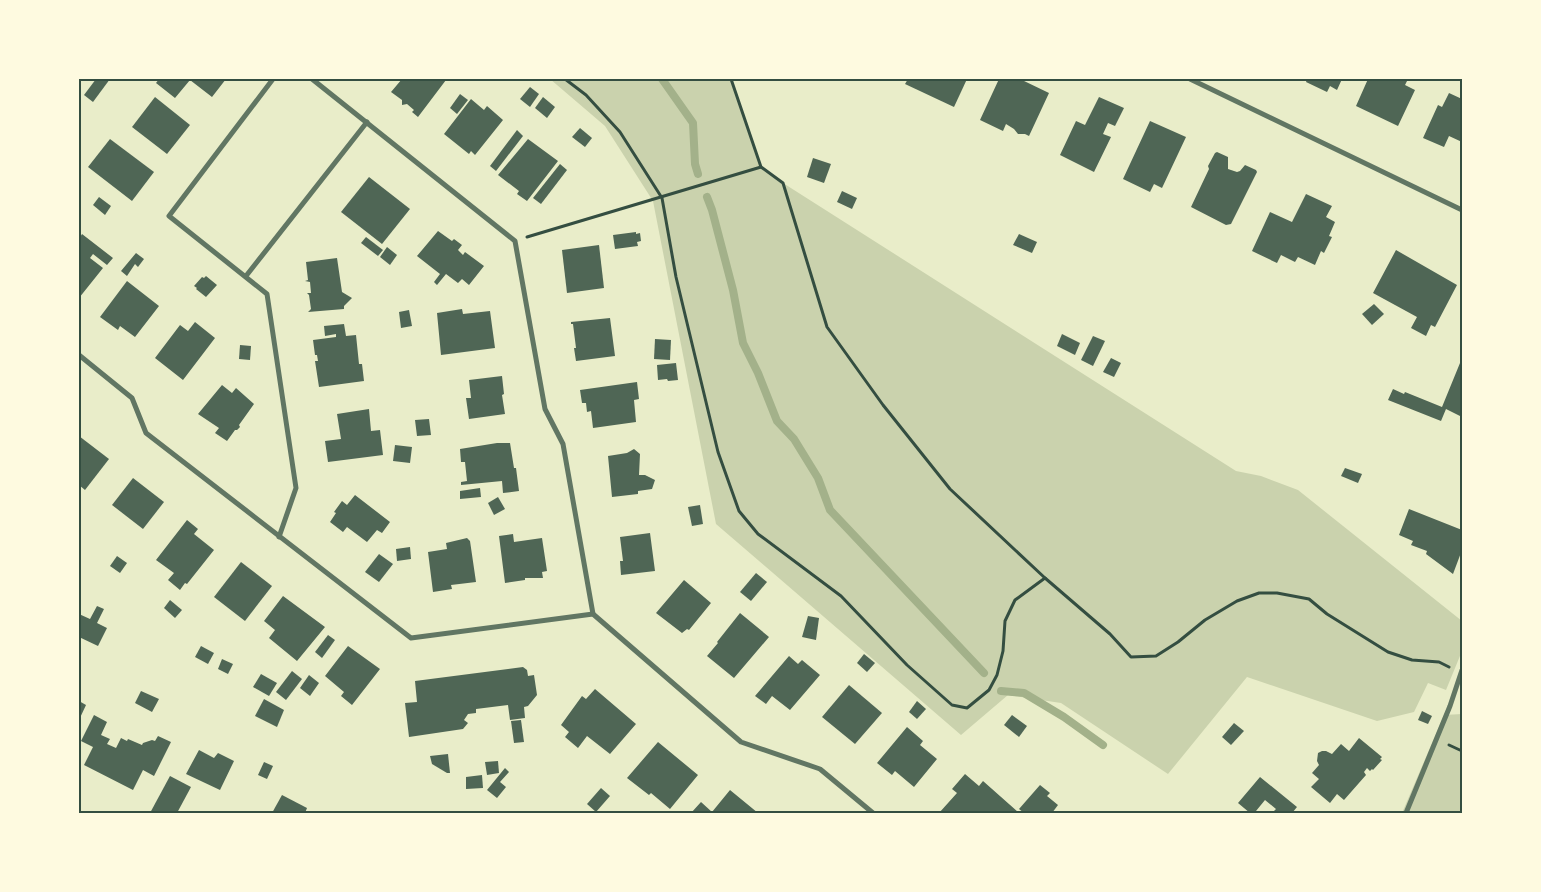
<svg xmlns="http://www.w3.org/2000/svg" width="1541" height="892" viewBox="0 0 1541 892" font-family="'PT Sans Narrow',sans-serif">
<rect width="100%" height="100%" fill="#e9edc9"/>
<g fill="#cad2ad">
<path d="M550,79H731L762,168L783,183L1236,471L1261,476L1298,490L1462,621V651L1446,690L1428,683L1414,712L1377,721L1247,677L1168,774L1061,703L1008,695L961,735L716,524L653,201L605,126Z"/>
<path d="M1462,714V813H1402L1444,715Z"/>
</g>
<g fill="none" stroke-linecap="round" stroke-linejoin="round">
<g stroke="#a3b18a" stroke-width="8">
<path d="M662,79L693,123L695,164L698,174"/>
<path d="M707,197L712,210L733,290L743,343L758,373L777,421L794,439L818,478L830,510L984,673"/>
<path d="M1001,691L1024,693L1064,717L1103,745"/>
</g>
</g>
<g fill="#4f6655">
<path d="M96,79H110L93,102L84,95Z"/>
<path d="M159,79H226L212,97L190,80L175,98L156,83Z"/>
<path d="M402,79H445L446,80L418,117L412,112L414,110L407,104L402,105V100L391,92Z"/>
<path d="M908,79H967L954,107L905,84Z"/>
<path d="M999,79H1023L1022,80L1049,93L1029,136L1025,134H1018L1014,129L1006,124L1003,131L980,120Z"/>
<path d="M1307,79H1342L1337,90L1330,86L1327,92L1306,82Z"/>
<path d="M1368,79H1408L1405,85L1415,90L1398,126L1356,106Z"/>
<path d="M530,87L539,94L530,107L520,99Z"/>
<path d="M1449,93L1462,99V142L1449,136L1444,147L1423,138L1438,105L1442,107Z"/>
<path d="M460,94L468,100L457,114L450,108Z"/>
<path d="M155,97L190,125L167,154L132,127Z"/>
<path d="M543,97L555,107L547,118L535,108Z"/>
<path d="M1099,97L1124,108L1115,126L1108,123L1103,134L1111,137L1094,172L1060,155L1076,121L1085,125Z"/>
<path d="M471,99L484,110L487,106L503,120L475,155L471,151L469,154L444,134Z"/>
<path d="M1150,121L1186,137L1162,188L1154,184L1150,192L1123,179Z"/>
<path d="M580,128L592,138L585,147L572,137Z"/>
<path d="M517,130L523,136L496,171L490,166Z"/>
<path d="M110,139L154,172L132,201L88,167Z"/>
<path d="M528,139L558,161L527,201L517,194L519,191L498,175Z"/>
<path d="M1217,152L1228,157V169L1237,172L1240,171L1245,165L1256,170L1257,172L1231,224L1226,225L1191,207L1209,169L1208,166L1215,153Z"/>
<path d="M813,158L831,164L824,183L807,177Z"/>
<path d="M560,164L567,170L541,204L533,198Z"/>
<path d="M369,177L410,209L382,244L341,212Z"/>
<path d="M842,191L857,198L852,209L837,202Z"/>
<path d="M1306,194L1332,206L1326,217L1335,222L1329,236L1332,237L1324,253L1321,251L1315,265L1298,257L1295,262L1281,255L1277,263L1252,251L1270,212L1292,222Z"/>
<path d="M99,197L111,206L105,215L93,205Z"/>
<path d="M438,231L452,241L454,239L462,245L458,250L463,255L465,252L484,266L469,285L462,279L458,283L446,274L437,285L434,282L440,274L417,256Z"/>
<path d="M636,232V234L640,233L641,241L637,242L638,246L615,249L613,235Z"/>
<path d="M82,234L113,258L107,265L93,254L90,258L103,268L79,298V239Z"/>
<path d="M1019,234L1037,242L1032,253L1013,245Z"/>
<path d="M366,237L383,250L378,256L361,243Z"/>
<path d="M599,245L604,288L567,293L562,250Z"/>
<path d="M387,247L397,255L390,265L380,257Z"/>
<path d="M1396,250L1457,285L1435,327L1431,325L1426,336L1411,328L1417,317L1373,293Z"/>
<path d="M136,253L144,259L138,267L135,264L127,276L121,271Z"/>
<path d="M337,258L342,292L352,298L344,306V309L308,312L311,309L309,295L307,293H311L310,282L305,281L308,280L306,262Z"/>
<path d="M206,276L217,285L206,297L196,289L197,288L194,286L202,277L204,278Z"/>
<path d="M127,281L159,306L135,337L120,326L118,330L100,317Z"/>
<path d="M1374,304L1384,314L1372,325L1362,314Z"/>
<path d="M462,309L463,314L490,311L495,348L441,355L437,313Z"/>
<path d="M409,310L412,326L401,328L399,312Z"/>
<path d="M610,318L615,356L576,361L574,348H576L573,324H571V322Z"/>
<path d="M195,322L215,338L183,380L155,358L180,325L188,331Z"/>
<path d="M344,324L346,336L356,335L359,364H362L364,381L319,387L315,361H318L317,355H315L313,340L336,337V334L325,336L324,326Z"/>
<path d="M1062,334L1080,343L1075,355L1057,346Z"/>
<path d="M1093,336L1105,341L1093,366L1081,360Z"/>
<path d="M655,339L671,340L670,360L654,359Z"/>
<path d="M240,345L251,346L250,360L239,359Z"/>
<path d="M1111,358L1121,363L1114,377L1103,372Z"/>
<path d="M676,363L678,380L668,381L667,379L658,380L657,365Z"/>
<path d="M1460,363L1462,364V417L1446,409L1441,421L1388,400L1393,389L1404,394L1405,392L1442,407Z"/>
<path d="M502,376L504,394L502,395L505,414L469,419L466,398H471L469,380Z"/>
<path d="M637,382L639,399L634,400L636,422L593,428L591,411L587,412L586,403H582L580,390Z"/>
<path d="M222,385L232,393L236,388L254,404L239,425L240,427L237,430H235L227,441L215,433L219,428L198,414Z"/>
<path d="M369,409L371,431L380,430L383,455L328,462L325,441L341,439L337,414Z"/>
<path d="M429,419L431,435L417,436L415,420Z"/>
<path d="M79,436L109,459L85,490L79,485Z"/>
<path d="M497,443H510L514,468H516L519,491L503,493L502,481L461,485V482L467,481L465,462H461L460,449Z"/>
<path d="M395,445L412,447L410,463L393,461Z"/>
<path d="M634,449L640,454L639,475H645L655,480L652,489L638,491V494L612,497L608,456L627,453Z"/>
<path d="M1345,468L1362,474L1358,483L1341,476Z"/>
<path d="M133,478L164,502L143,529L112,505Z"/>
<path d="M480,488L481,497L460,499V491Z"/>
<path d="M355,495L390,522L382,533L377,530L367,542L347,527L343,532L330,522L336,513L334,512L342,501L347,505Z"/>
<path d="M498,497L505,509L494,515L488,503Z"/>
<path d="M700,505L703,524L692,526L688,507Z"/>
<path d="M1409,509L1462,530V550L1453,574L1426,554L1427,551L1411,545L1413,541L1399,535Z"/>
<path d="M187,520L198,529L194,534L214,550L187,584L185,583L180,590L168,580L174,573L156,560Z"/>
<path d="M650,533L655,571L621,575L620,561H623L620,537Z"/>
<path d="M513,534L514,542L542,538L547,571L542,572L543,578H525V580L505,583L499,536Z"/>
<path d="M467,538L470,541L476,582L451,585L452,589L433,592L428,552L447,549L446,543Z"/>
<path d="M410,547L411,559L397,561L396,549Z"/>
<path d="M379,554L393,564L379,582L365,572Z"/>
<path d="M117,556L127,563L120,573L110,566Z"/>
<path d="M241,562L272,586L245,621L214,597Z"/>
<path d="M756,573L767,582L751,601L740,592Z"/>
<path d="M684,580L711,603L689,630L687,629L682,633L656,613Z"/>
<path d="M283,596L325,627L297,661L269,638L275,630L264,621Z"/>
<path d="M170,600L182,610L175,618L164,608Z"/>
<path d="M97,606L104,609L97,623L107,628L98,646L79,637V614L90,619Z"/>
<path d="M740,613L769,637L734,678L707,656L718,643L717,642Z"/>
<path d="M808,616L819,618L816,640L802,637Z"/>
<path d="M328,635L335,640L322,658L315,652Z"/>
<path d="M201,646L214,653L208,664L195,657Z"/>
<path d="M348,646L380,669L352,705L341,696L344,692L325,676Z"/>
<path d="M864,654L875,663L867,672L857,663Z"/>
<path d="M789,656L798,664L802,660L820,675L790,710L772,696L766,704L755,696Z"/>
<path d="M222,659L233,664L228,674L218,669Z"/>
<path d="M523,667L527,670L528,676L534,675L537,695L528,706L524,707L525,718L510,720L508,705L476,709V713L468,714L464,720L468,723L463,729L409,737L405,703L417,702L415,681Z"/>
<path d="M292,671L302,679L286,700L276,692Z"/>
<path d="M261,674L277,683L269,696L253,687Z"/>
<path d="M309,675L319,683L310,696L300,688Z"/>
<path d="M849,685L882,713L855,744L822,717Z"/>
<path d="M595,689L636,724L610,754L587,736L578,748L565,737L569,732L561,725L582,696L586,699Z"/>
<path d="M141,691L159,699L152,712L135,703Z"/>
<path d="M264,699L284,710L277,727L255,716Z"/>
<path d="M79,701L86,705L79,720Z"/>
<path d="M917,701L926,709L917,719L909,712Z"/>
<path d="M1422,711L1432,716L1428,724L1418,720Z"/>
<path d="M94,715L107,722L101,735L110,739L107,744L116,748L121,738L127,741L128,739L142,745L143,743L152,740L155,741L158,736L171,742L154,776L143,770L133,790L84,765L93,747L81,741Z"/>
<path d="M1012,715L1027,726L1019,737L1004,725Z"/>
<path d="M521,720L524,742L514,743L511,721Z"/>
<path d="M1234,723L1244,731L1231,745L1222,737Z"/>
<path d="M907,727L923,741L920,745L937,759L914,787L895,771L892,775L877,763Z"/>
<path d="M1359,738L1382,757L1380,759L1382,760L1373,770L1372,769L1370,771L1367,768L1364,772L1366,775L1344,800L1337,794L1330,803L1311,787L1319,779L1312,773L1319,765L1317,761L1318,753L1322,751H1326L1332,754L1341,744L1349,751Z"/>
<path d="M658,742L698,775L670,809L651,793L649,795L627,778Z"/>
<path d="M199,750L214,758L218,753L234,761L220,790L186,774Z"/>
<path d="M448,754L450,773H447L432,764L430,756Z"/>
<path d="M498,761L499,773L487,775L485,762Z"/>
<path d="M264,762L273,766L267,779L258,775Z"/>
<path d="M505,768L509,772L500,782L506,787L497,798L487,790Z"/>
<path d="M965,774L979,786L983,781L1018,812L1017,813H939L957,793L952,789Z"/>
<path d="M482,775L483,788L466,789V777Z"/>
<path d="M170,776L191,787L177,813H150Z"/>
<path d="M1260,777L1297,807L1292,813H1272L1276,809L1265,800L1256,811L1258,813H1250L1238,803Z"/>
<path d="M1040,785L1050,793L1047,796L1058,805L1052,813H1024L1019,809Z"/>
<path d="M601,788L610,796L596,812L587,804Z"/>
<path d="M730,790L758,813H691L701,802L712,812Z"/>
<path d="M282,795L307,808L305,813H272Z"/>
</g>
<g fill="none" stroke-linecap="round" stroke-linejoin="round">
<g stroke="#344e41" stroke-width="3">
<path d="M565,79L586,95L620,132L662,198L676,277L718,452L739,511L758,534L841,596L907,665L952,705L967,708L989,690L997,675L1003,651L1005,621L1015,600L1045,578"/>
<path d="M731,79L761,167L783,183L827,327L883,405L950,489L1045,578L1110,634L1131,657L1156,656L1178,642L1205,620L1237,601L1259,593H1277L1309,599L1327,614L1388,652L1412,660L1439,662L1449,667"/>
<path d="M527,237L761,167"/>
<path d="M1449,745L1462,751"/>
</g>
<g stroke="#617663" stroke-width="5">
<path d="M273,79L169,216L267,294L296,488L279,537"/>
<path d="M312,79L515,241L545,409L563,444L593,614"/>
<path d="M1190,79L1462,210"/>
<path d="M246,276L367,122"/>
<path d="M79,355L132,398L146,433L411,638L593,614L741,742L820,769L873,813"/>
<path d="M1406,813L1450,706L1462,670"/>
</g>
</g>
<rect width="1541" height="892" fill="none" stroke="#fefae0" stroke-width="160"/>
<rect x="80" y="80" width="1381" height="732" fill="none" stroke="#344e41" stroke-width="2"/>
</svg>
